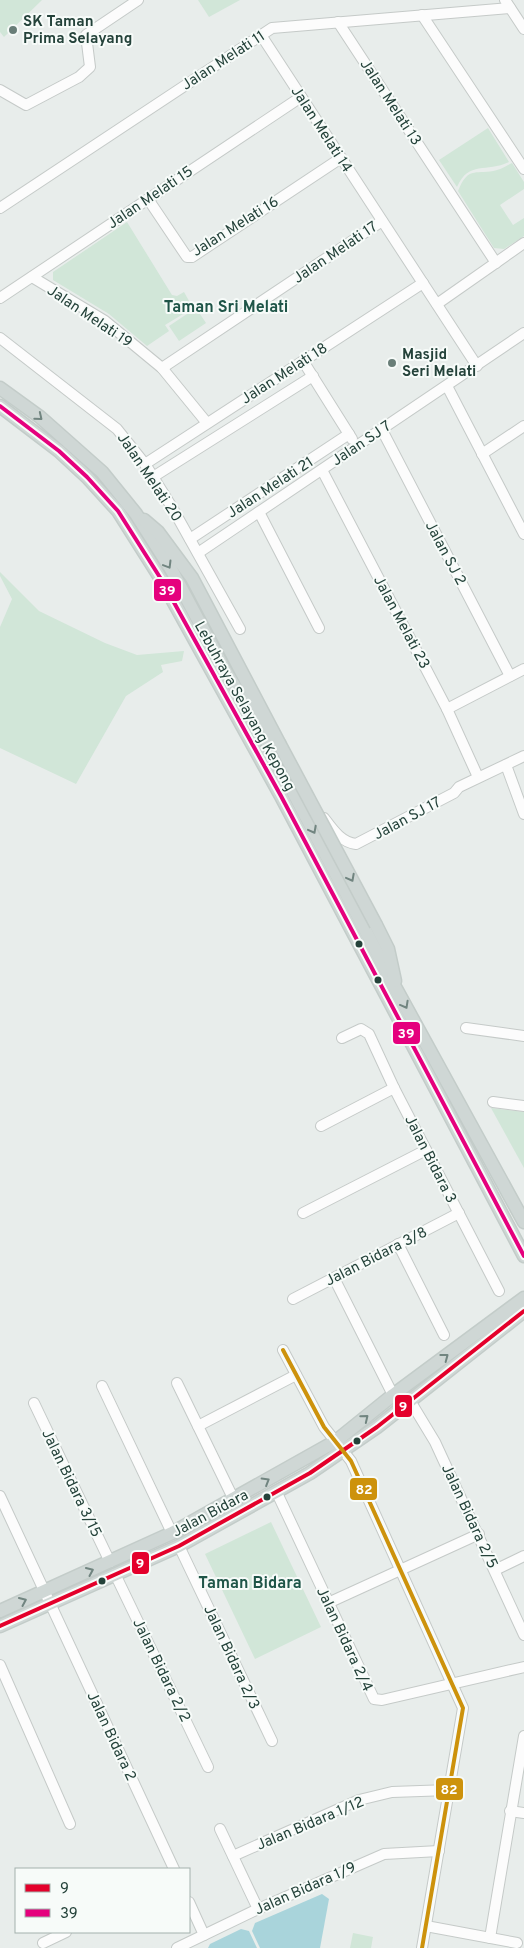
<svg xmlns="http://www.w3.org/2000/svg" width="524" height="1948" viewBox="0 0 524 1948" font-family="Overpass,sans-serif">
<rect width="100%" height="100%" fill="#e8edeb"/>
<g fill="#d1e6d8">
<path d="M0,0H42L4,37L0,32Z"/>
<path d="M198,0H240L209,17Z"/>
<path d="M488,128L509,162C486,173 469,160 457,187L439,160Z"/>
<path d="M512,163L524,182V189L500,205L513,225L524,218V236L504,249L494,248L458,191C469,164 477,176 497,170C502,169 507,165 512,163Z"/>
<path d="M127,222L172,295L177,296L184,292L193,308L165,325L169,331L147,346L109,314L53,280V272Z"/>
<path d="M196,308L206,323L179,341L169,326Z"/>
<path d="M0,572L39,611L105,643L137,655L184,651L182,661L161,665L163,672L126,696L76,784L0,748V627L12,599L0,576Z"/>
<path d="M491,1108L524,1112V1168Z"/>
<path d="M271,1522L321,1627L255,1659L205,1554Z"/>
<path d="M353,1933L373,1937L371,1948H350Z"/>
</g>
<g fill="#a9d4db">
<path d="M322,1894L329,1899L320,1948H260L252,1931L255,1923Z"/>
<path d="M241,1929L249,1931L257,1948H208L210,1944Z"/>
</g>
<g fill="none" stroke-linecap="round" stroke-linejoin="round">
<g stroke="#c5cac8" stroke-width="12">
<g id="minor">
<path d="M505,0L524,29"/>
<path d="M422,15L524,169"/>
<path d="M338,22L496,263"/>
<path d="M261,35L477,366"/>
<path d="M0,90L26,105L79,77L90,67L86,35L138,0"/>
<path d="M148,199L187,257H192L341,158"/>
<path d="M0,208L272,28L510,8"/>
<path d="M32,277L105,321L162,368L207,423"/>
<path d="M0,298L301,97"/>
<path d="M437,304L524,243"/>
<path d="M0,338L117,429L145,464L173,509L240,629"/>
<path d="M303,361L352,439"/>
<path d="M162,368L382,221"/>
<path d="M447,386L524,534"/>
<path d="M382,430L510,676"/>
<path d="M482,454L524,426"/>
<path d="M145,464L423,283"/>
<path d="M322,470L447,709L478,777"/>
<path d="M153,477L313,376"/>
<path d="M259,512L319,628"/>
<path d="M190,539L349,434"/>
<path d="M198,553L524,333"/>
<path d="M447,709L524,669"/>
<path d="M506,765L524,814"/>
<path d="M324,818C333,830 341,842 356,844L454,793L459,787L524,756"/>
<path d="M466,1028L524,1036"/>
<path d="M342,1038L361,1029L369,1034L394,1088L499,1291"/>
<path d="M493,1102L524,1106"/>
<path d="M321,1126L394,1088"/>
<path d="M303,1213L426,1150"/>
<path d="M398,1244L444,1335"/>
<path d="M334,1278L393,1395L395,1398L409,1399L435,1442L524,1635"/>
<path d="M293,1299L459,1213"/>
<path d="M283,1350L324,1427L351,1461L463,1708L422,1948"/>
<path d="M177,1383L234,1500"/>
<path d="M102,1386L172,1533"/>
<path d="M34,1403L110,1562"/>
<path d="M198,1426L296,1375"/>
<path d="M277,1493L374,1699L382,1700L524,1667"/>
<path d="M0,1496L174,1869"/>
<path d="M179,1546L272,1741"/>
<path d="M495,1570L524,1556"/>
<path d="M115,1574L208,1767"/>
<path d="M328,1603L479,1534"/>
<path d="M0,1665L70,1824"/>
<path d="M510,1811L524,1813"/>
<path d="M220,1829L258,1909"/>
<path d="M233,1856L359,1800L392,1792L449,1790"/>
<path d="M189,1902L204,1935"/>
<path d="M426,1926L517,1943"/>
<path d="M490,1938L524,1736"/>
<path d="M43,1943L66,1932"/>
<path d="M177,1948L258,1909L384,1854L439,1851"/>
</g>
</g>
<g stroke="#c3ccc9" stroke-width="15">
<g id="major">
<path d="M0,388L40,417L102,472L136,514L171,569L227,674L255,719L395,987L524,1222"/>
<path d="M0,406L59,451L87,477L118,511L161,579L281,796L524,1256"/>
<path d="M144,520L158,532L192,578L279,743"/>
<path d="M376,925L388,949L395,981"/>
<path d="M0,1611L172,1533L336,1441L393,1395L524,1298"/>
<path d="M0,1626L179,1546L310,1473L377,1427L524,1311"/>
</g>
</g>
<use href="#minor" stroke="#fcfcfc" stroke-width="10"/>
<use href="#major" stroke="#cfd7d5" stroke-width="12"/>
<g stroke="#c3ccc9" stroke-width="15" stroke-linecap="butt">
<path id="major-bridge" d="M279,743L376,925"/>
</g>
<use href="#major-bridge" stroke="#cfd7d5" stroke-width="12"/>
<g stroke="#f7fbf9" stroke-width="8">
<path id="bus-1" d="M0,1626L179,1546L310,1473L377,1427L524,1311"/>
</g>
<g stroke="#f7fbf9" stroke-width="8">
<path id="bus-2" d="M0,406L59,451L87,477L118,511L161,579L281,796L524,1256"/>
</g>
<g stroke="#f7fbf9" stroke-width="8">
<path id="bus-3" d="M283,1350L324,1427L351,1461L463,1708L422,1948"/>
</g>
<use href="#bus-1" stroke="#e4002b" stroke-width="4"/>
<use href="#bus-2" stroke="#e5007d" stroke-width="4"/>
<use href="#bus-3" stroke="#cd920c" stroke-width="4"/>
</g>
<defs><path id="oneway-chevron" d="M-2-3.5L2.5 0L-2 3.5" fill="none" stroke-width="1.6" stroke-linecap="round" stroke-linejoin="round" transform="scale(1.25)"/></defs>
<g stroke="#718580">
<use href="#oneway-chevron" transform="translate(39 417) rotate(39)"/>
<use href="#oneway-chevron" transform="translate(168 565) rotate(59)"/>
<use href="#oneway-chevron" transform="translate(313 830) rotate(62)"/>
<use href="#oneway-chevron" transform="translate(351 878) rotate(62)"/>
<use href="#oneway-chevron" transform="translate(405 1005) rotate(61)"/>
<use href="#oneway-chevron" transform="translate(445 1357) rotate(-37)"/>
<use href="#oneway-chevron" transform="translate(365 1418) rotate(-39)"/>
<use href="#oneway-chevron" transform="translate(266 1481) rotate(-31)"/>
<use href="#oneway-chevron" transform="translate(90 1571) rotate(-24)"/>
<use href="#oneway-chevron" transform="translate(23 1601) rotate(-24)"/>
</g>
<g fill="#697e78" stroke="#f7fbf9" stroke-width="2">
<circle cx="13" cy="30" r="5"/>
<circle cx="392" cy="363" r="5"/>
</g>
<g fill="#24423a" stroke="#f7fbf9" stroke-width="2">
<circle cx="359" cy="944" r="4.5"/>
<circle cx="378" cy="980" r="4.5"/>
<circle cx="357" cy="1441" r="4.5"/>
<circle cx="267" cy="1497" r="4.5"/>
<circle cx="102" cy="1581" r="4.5"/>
</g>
<g text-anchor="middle" stroke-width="4" stroke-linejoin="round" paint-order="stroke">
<g font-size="15" font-weight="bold" fill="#24423a" stroke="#f7fbf9" text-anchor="start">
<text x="23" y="26">SK Taman<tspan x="23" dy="17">Prima Selayang</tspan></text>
<text x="402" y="359">Masjid<tspan x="402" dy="17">Seri Melati</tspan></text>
</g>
<g font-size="15" fill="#24423a" stroke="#f7fbf9">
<text transform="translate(223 60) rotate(-33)" y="5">Jalan Melati 11</text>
<text transform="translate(391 102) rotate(57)" y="5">Jalan Melati 13</text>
<text transform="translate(322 129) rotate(57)" y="5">Jalan Melati 14</text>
<text transform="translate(150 197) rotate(-34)" y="5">Jalan Melati 15</text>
<text transform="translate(235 226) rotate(-32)" y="5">Jalan Melati 16</text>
<text transform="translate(335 252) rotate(-34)" y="5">Jalan Melati 17</text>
<text transform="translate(90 316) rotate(34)" y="5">Jalan Melati 19</text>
<text transform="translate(284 373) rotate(-33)" y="5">Jalan Melati 18</text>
<text transform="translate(361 443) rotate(-34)" y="5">Jalan SJ 7</text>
<text transform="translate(150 477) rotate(56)" y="5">Jalan Melati 20</text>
<text transform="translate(270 487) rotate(-33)" y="5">Jalan Melati 21</text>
<text transform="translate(446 553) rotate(62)" y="5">Jalan SJ 2</text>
<text transform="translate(402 622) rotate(62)" y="5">Jalan Melati 23</text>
<text transform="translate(245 706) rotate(61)" y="5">Lebuhraya Selayang Kepong</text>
<text transform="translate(407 818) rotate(-28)" y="5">Jalan SJ 17</text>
<text transform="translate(431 1159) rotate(63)" y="5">Jalan Bidara 3</text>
<text transform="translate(376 1256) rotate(-27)" y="5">Jalan Bidara 3/8</text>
<text transform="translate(72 1483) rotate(64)" y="5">Jalan Bidara 3/15</text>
<text transform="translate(210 1513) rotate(-28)" y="5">Jalan Bidara</text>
<text transform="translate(470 1516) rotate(65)" y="5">Jalan Bidara 2/5</text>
<text transform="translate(345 1639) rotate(65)" y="5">Jalan Bidara 2/4</text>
<text transform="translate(232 1657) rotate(65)" y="5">Jalan Bidara 2/3</text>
<text transform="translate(162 1670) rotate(64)" y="5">Jalan Bidara 2/2</text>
<text transform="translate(112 1736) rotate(65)" y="5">Jalan Bidara 2</text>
<text transform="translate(310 1823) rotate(-23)" y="5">Jalan Bidara 1/12</text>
<text transform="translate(305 1888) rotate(-24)" y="5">Jalan Bidara 1/9</text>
</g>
<g font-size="16" font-weight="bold" fill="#1f5548" stroke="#f7fbf9">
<text x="226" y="312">Taman Sri Melati</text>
<text x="250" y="1588">Taman Bidara</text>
</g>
</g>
<g stroke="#f7fbf9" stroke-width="2">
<rect x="153" y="578" width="29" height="24" rx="5" fill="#e5007d"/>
<rect x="392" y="1021" width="29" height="24" rx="5" fill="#e5007d"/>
<rect x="394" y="1394" width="19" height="24" rx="5" fill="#e4002b"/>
<rect x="349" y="1477" width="29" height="24" rx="5" fill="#cd920c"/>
<rect x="131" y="1551" width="19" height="24" rx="5" fill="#e4002b"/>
<rect x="435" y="1777" width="29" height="24" rx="5" fill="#cd920c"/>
</g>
<g font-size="14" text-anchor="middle" font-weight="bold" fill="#fff">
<text x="167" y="595">39</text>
<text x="406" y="1038">39</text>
<text x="403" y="1411">9</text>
<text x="364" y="1494">82</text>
<text x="140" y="1568">9</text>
<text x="449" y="1794">82</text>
</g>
<rect x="15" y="1868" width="175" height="65" fill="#f7fbf9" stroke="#a3b1ad"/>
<rect x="25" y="1884" width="25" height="8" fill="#e4002b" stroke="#a3b1ad"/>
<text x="60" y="1893" font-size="15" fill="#24423a">9</text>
<rect x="25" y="1909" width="25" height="8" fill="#e5007d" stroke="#a3b1ad"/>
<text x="60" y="1918" font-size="15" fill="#24423a">39</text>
</svg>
